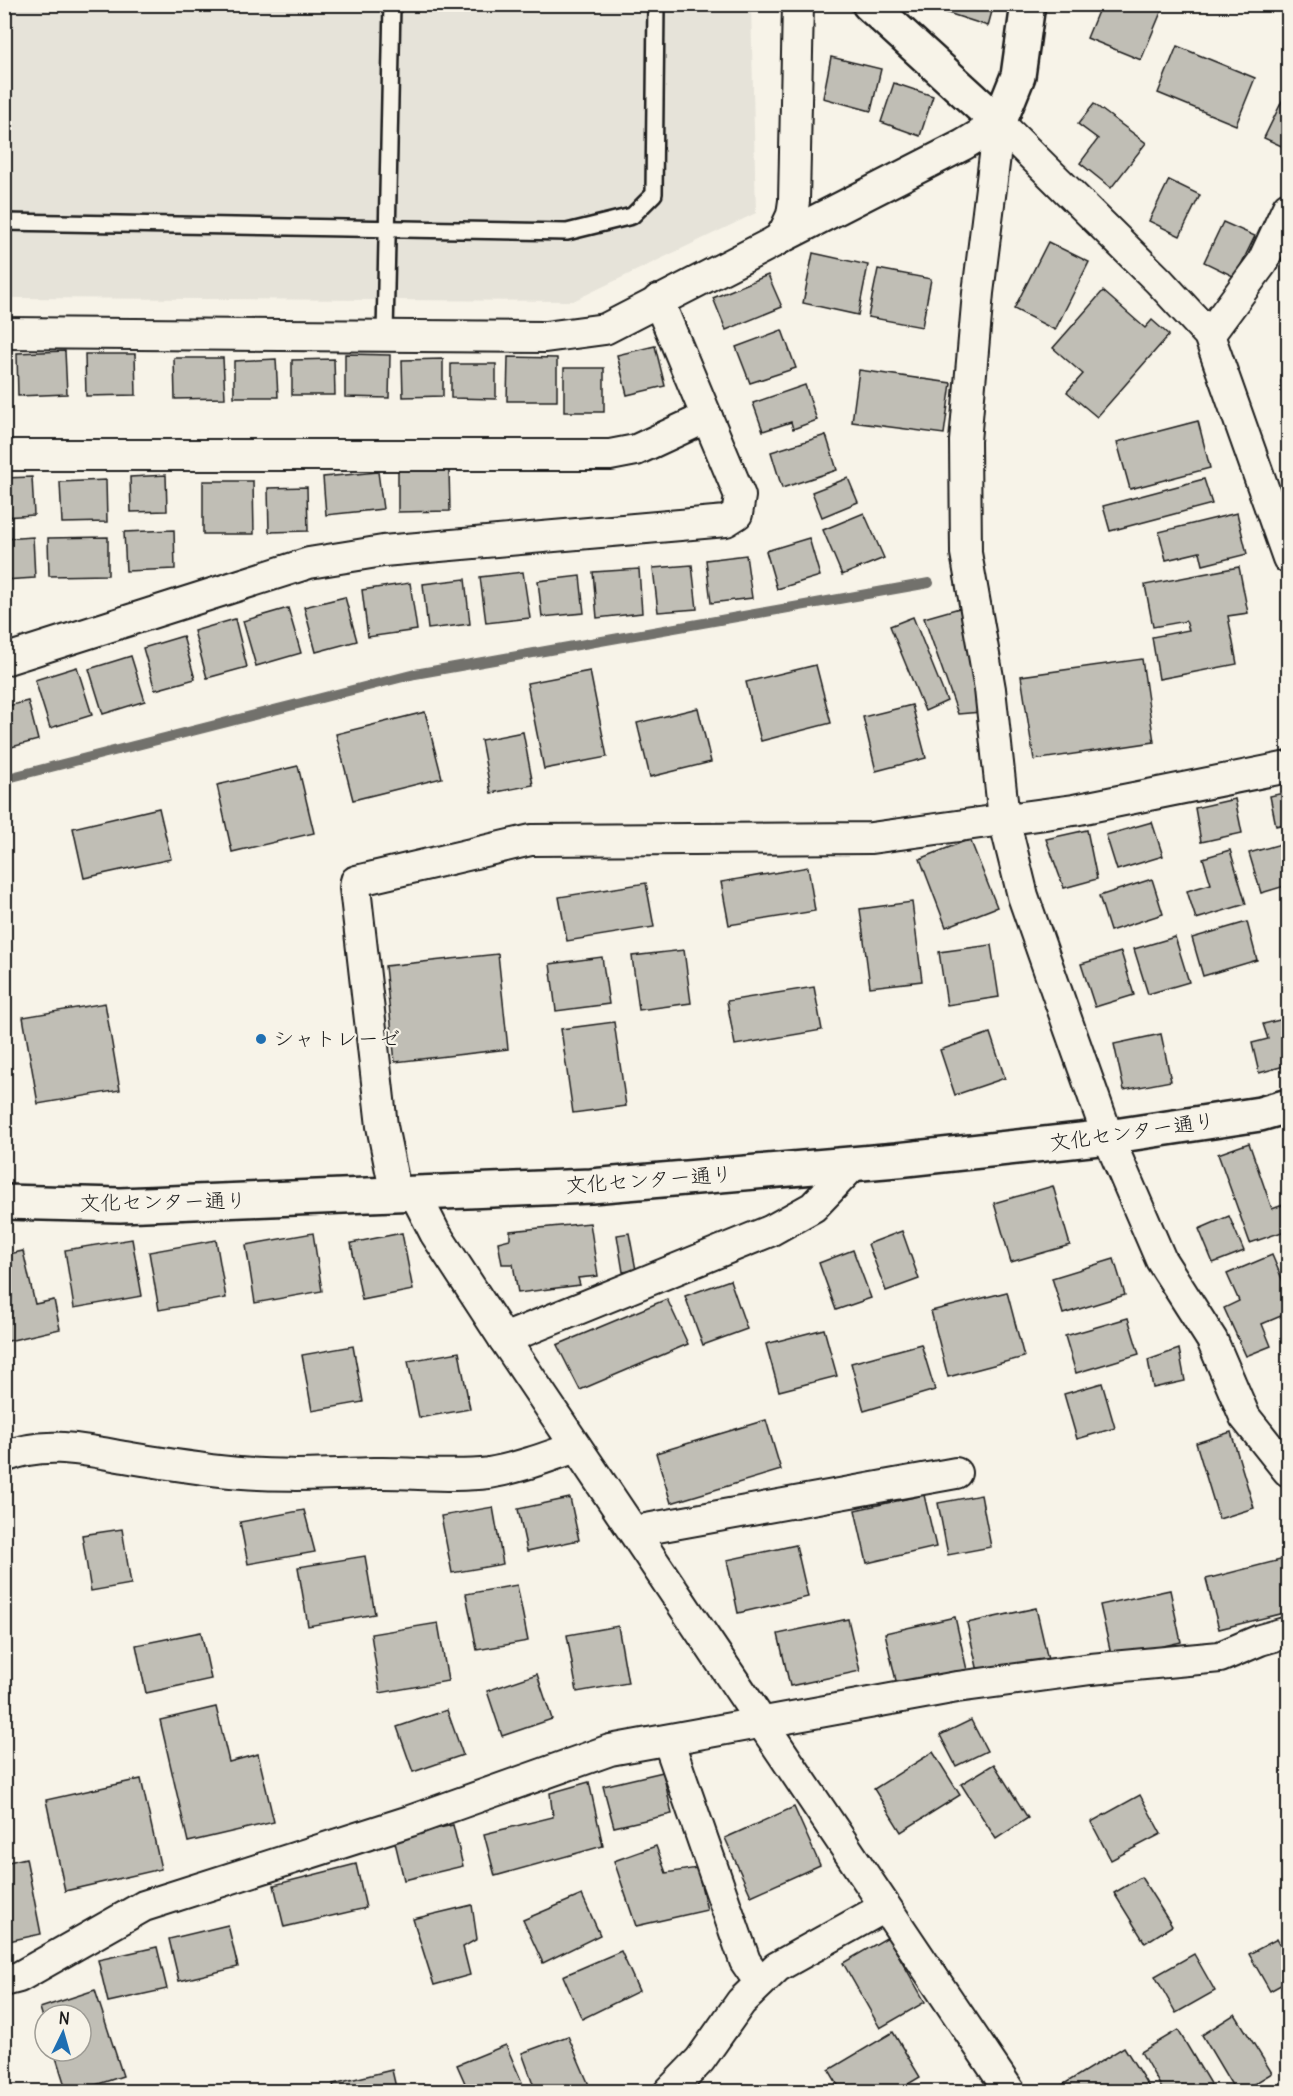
<svg xmlns="http://www.w3.org/2000/svg" width="1293" height="2096" viewBox="0 0 1293 2096" font-family="Delius,'Klee One',sans-serif">
<rect width="100%" height="100%" fill="#f7f3e8"/>
<filter id="ink" filterUnits="userSpaceOnUse"><feTurbulence type="fractalNoise" baseFrequency=".0167" numOctaves="2"/><feDisplacementMap in="SourceGraphic" scale="12" xChannelSelector="R" yChannelSelector="G"/><feConvolveMatrix kernelMatrix="1 2 1 2 8 2 1 2 1" color-interpolation-filters="sRGB"/></filter>
<g filter="url(#ink)">
<path fill="#e6e3d9" d="M5,5H751L756,213L573,301L5,298Z"/>
<g fill="none" stroke-linecap="round" stroke-linejoin="round">
<path stroke="#72716c" stroke-width="10" d="M4,779L415,674L929,583"/>
</g>
<g fill="#c0beb5" stroke="#1c1c1c" stroke-width="1.5">
<path d="M920,4H994L988,26Z"/>
<path d="M1101,4L1164,5L1141,60L1087,38Z"/>
<path d="M1177,46L1255,78L1236,125L1158,93Z"/>
<path d="M831,57L881,69L871,111L823,98Z"/>
<path d="M894,83L933,96L920,136L881,122Z"/>
<path d="M1284,97L1288,99V149L1264,138Z"/>
<path d="M1094,104L1146,143L1111,188L1080,163L1098,139L1078,124Z"/>
<path d="M1169,180L1200,195L1180,236L1149,221Z"/>
<path d="M1223,222L1255,236L1235,277L1204,262Z"/>
<path d="M1048,242L1089,262L1055,330L1014,309Z"/>
<path d="M813,253L868,265L858,315L803,303Z"/>
<path d="M878,269L931,279L922,327L868,317Z"/>
<path d="M768,275L782,307L726,330L713,298Z"/>
<path d="M1103,291L1145,328L1152,320L1169,335L1097,417L1067,392L1083,374L1053,348Z"/>
<path d="M782,330L796,368L750,383L736,347Z"/>
<path d="M655,346L665,386L627,395L617,355Z"/>
<path d="M65,351L67,394L18,396L17,353Z"/>
<path d="M85,354H135L136,395L86,396Z"/>
<path d="M345,354L390,355L389,398L345,397Z"/>
<path d="M508,357L557,358V401H507Z"/>
<path d="M174,358H223L225,398L175,399Z"/>
<path d="M276,359L278,397H234V361Z"/>
<path d="M334,359L335,395H292V360Z"/>
<path d="M443,359V396L403,397L402,360Z"/>
<path d="M451,364H496V399L451,398Z"/>
<rect x="564" y="368" width="40" height="44"/>
<path d="M859,370L951,383L944,434L852,422Z"/>
<path d="M1288,380V442L1281,381Z"/>
<path d="M805,385L817,420L793,429L791,422L763,431L753,403Z"/>
<path d="M1198,421L1210,468L1130,489L1117,442Z"/>
<path d="M826,435L837,470L782,488L771,452Z"/>
<path d="M449,469L450,511L398,512V470Z"/>
<path d="M378,472L383,509L326,515L323,477Z"/>
<path d="M166,475L167,511L131,512L130,477Z"/>
<path d="M32,477L34,515L4,517V478Z"/>
<path d="M848,478L858,502L822,517L812,492Z"/>
<path d="M1204,479L1212,504L1110,531L1103,506Z"/>
<path d="M106,480L107,522L62,523L60,482Z"/>
<path d="M203,481H253L254,534H203Z"/>
<path d="M307,487L308,531L269,532L268,488Z"/>
<path d="M864,513L884,558L842,575L823,530Z"/>
<path d="M1237,513L1247,554L1203,565L1200,552L1166,560L1159,532Z"/>
<path d="M174,530L175,569L126,571L124,532Z"/>
<path d="M33,537L35,578L4,580V539Z"/>
<path d="M108,537V575L49,576L48,538Z"/>
<path d="M809,538L820,576L777,589L766,551Z"/>
<path d="M746,555L752,598L711,603L706,560Z"/>
<path d="M692,565L697,609L658,612L653,568Z"/>
<path d="M1239,567L1248,613L1228,616L1237,664L1159,679L1152,637L1189,630L1186,621L1153,627L1145,585Z"/>
<path d="M639,569L642,613L597,618L593,572Z"/>
<path d="M523,572L530,618L486,623L480,577Z"/>
<path d="M580,576L584,613L542,617L538,581Z"/>
<path d="M465,579L470,624L428,629L423,584Z"/>
<path d="M410,583L417,630L368,637L362,590Z"/>
<path d="M345,597L357,641L316,652L304,607Z"/>
<path d="M963,607L981,712L958,714L924,618Z"/>
<path d="M288,608L301,653L256,666L243,621Z"/>
<path d="M913,617L947,701L925,711L890,626Z"/>
<path d="M235,619L247,667L207,678L194,631Z"/>
<path d="M183,636L195,679L155,690L143,648Z"/>
<path d="M131,656L145,701L103,714L89,669Z"/>
<path d="M1142,659L1154,742L1034,760L1021,676Z"/>
<path d="M816,665L831,723L761,741L746,682Z"/>
<path d="M77,667L92,715L50,728L35,680Z"/>
<path d="M590,671L607,757L544,769L527,683Z"/>
<path d="M28,701L38,740L4,749V707Z"/>
<path d="M912,705L926,758L876,771L863,717Z"/>
<path d="M698,708L711,762L650,777L637,723Z"/>
<path d="M425,712L442,778L353,800L336,734Z"/>
<path d="M523,732L533,785L491,793L481,740Z"/>
<path d="M298,766L314,833L232,852L217,785Z"/>
<path d="M1288,792V823L1276,826L1270,796Z"/>
<path d="M1235,799L1242,833L1201,842L1195,808Z"/>
<path d="M159,808L171,859L84,878L73,828Z"/>
<path d="M1152,822L1163,856L1117,870L1106,835Z"/>
<path d="M1087,830L1097,879L1064,888L1046,839Z"/>
<path d="M970,839L997,907L946,927L920,859Z"/>
<path d="M1288,842V885L1261,893L1249,853Z"/>
<path d="M1230,850L1246,904L1196,919L1187,891L1211,884L1203,858Z"/>
<path d="M808,867L815,911L729,925L721,882Z"/>
<path d="M1152,879L1163,914L1110,931L1099,896Z"/>
<path d="M646,883L654,927L567,941L559,897Z"/>
<path d="M912,902L922,981L870,987L860,909Z"/>
<path d="M1247,922L1257,960L1203,976L1192,938Z"/>
<path d="M1175,937L1189,982L1148,994L1134,949Z"/>
<path d="M991,945L999,997L947,1005L939,952Z"/>
<path d="M684,950L691,1003L639,1010L632,956Z"/>
<path d="M1121,952L1134,995L1095,1007L1081,964Z"/>
<path d="M498,954L508,1049L395,1062L385,966Z"/>
<path d="M602,957L609,1004L556,1011L550,964Z"/>
<path d="M814,987L822,1030L735,1045L727,1001Z"/>
<path d="M105,1003L120,1090L38,1104L23,1017Z"/>
<path d="M1288,1018V1065L1259,1073L1252,1043L1268,1039L1263,1024Z"/>
<path d="M614,1022L626,1106L573,1113L561,1029Z"/>
<path d="M990,1033L1005,1078L955,1095L940,1050Z"/>
<path d="M1161,1034L1171,1081L1124,1090L1114,1044Z"/>
<path d="M1249,1143L1272,1209L1288,1203V1230L1250,1243L1218,1154Z"/>
<path d="M1053,1186L1070,1245L1011,1262L994,1203Z"/>
<path d="M1229,1216L1244,1251L1213,1263L1199,1229Z"/>
<path d="M590,1223L598,1276L578,1278L580,1285L518,1293L513,1264H502L498,1242L510,1239V1231Z"/>
<path d="M902,1231L919,1279L886,1291L868,1244Z"/>
<path d="M313,1233L322,1291L255,1303L246,1245Z"/>
<path d="M402,1233L413,1290L362,1300L351,1243Z"/>
<path d="M629,1233L636,1270L623,1272L617,1235Z"/>
<path d="M132,1239L142,1296L74,1308L65,1250Z"/>
<path d="M216,1240L226,1298L159,1310L149,1252Z"/>
<path d="M1288,1245V1261L1284,1247Z"/>
<path d="M853,1250L871,1298L836,1310L819,1263Z"/>
<path d="M23,1251L35,1304L54,1300L60,1329L4,1342V1255Z"/>
<path d="M1272,1255L1288,1293V1313L1262,1324L1271,1346L1246,1356L1224,1308L1239,1301L1227,1274Z"/>
<path d="M1114,1259L1125,1295L1063,1314L1052,1278Z"/>
<path d="M730,1280L747,1329L703,1345L685,1296Z"/>
<path d="M1007,1292L1024,1357L948,1377L931,1311Z"/>
<path d="M667,1299L688,1344L580,1390L557,1345Z"/>
<path d="M1128,1318L1139,1354L1076,1373L1065,1336Z"/>
<path d="M824,1329L837,1376L779,1391L766,1344Z"/>
<path d="M921,1344L935,1390L864,1411L851,1363Z"/>
<path d="M353,1346L363,1402L312,1411L302,1355Z"/>
<path d="M1179,1349L1185,1381L1153,1388L1148,1360Z"/>
<path d="M459,1352L470,1409L419,1418L408,1361Z"/>
<path d="M1102,1383L1115,1428L1077,1439L1064,1394Z"/>
<path d="M766,1420L781,1470L671,1503L656,1453Z"/>
<path d="M1231,1432L1254,1508L1219,1519L1196,1443Z"/>
<path d="M924,1495L936,1547L867,1563L855,1510Z"/>
<path d="M981,1495L991,1547L948,1555L938,1503Z"/>
<path d="M570,1498L579,1540L527,1551L518,1509Z"/>
<path d="M493,1507L503,1564L452,1573L441,1516Z"/>
<path d="M304,1510L315,1552L248,1564L240,1522Z"/>
<path d="M122,1529L131,1584L91,1591L82,1535Z"/>
<path d="M796,1545L808,1597L738,1613L727,1560Z"/>
<path d="M365,1556L375,1614L308,1626L298,1567Z"/>
<path d="M1288,1558V1612L1219,1629L1206,1579Z"/>
<path d="M517,1585L528,1641L477,1650L466,1594Z"/>
<path d="M1170,1590L1181,1642L1112,1658L1100,1605Z"/>
<path d="M1036,1608L1048,1660L979,1676L967,1623Z"/>
<path d="M955,1617L967,1670L897,1685L885,1633Z"/>
<path d="M848,1619L860,1671L790,1686L778,1634Z"/>
<path d="M438,1623L448,1681L380,1693L371,1634Z"/>
<path d="M618,1626L628,1683L577,1692L567,1635Z"/>
<path d="M201,1632L211,1679L146,1693L136,1645Z"/>
<path d="M537,1674L552,1719L502,1736L487,1691Z"/>
<path d="M216,1707L229,1762L258,1754L274,1822L188,1842L160,1720Z"/>
<path d="M447,1710L463,1755L413,1772L397,1727Z"/>
<path d="M971,1720L987,1751L956,1766L940,1735Z"/>
<path d="M933,1752L960,1795L901,1832L874,1789Z"/>
<path d="M994,1764L1028,1818L996,1839L961,1784Z"/>
<path d="M663,1772L672,1814L614,1827L603,1786Z"/>
<path d="M141,1779L161,1869L65,1891L46,1800Z"/>
<path d="M589,1782L603,1846L495,1876L484,1834L553,1817L550,1793Z"/>
<path d="M1140,1795L1161,1834L1111,1860L1091,1822Z"/>
<path d="M794,1807L820,1865L751,1896L725,1838Z"/>
<path d="M453,1825L463,1866L404,1880L394,1838Z"/>
<path d="M656,1846L666,1873L697,1868L707,1910L636,1926L614,1861Z"/>
<path d="M26,1858L41,1934L4,1942V1863Z"/>
<path d="M356,1864L366,1908L284,1927L274,1885Z"/>
<path d="M1141,1877L1172,1926L1145,1943L1114,1893Z"/>
<path d="M582,1895L600,1935L543,1963L523,1920Z"/>
<path d="M472,1905L477,1939L463,1947L470,1975L434,1985L413,1919Z"/>
<path d="M228,1925L238,1967L179,1981L169,1939Z"/>
<path d="M888,1937L925,2002L880,2028L843,1963Z"/>
<path d="M1277,1939L1288,1960V1981L1270,1991L1249,1954Z"/>
<path d="M157,1947L167,1989L108,2002L98,1960Z"/>
<path d="M621,1951L639,1991L582,2019L563,1976Z"/>
<path d="M1194,1954L1215,1991L1176,2013L1155,1976Z"/>
<path d="M95,1990L123,2076L74,2092H67L54,2051H81V2015H45V2024L40,2008Z"/>
<path d="M1235,2014L1272,2073L1241,2092H1236L1202,2035Z"/>
<path d="M1178,2030L1215,2092H1164L1141,2052Z"/>
<path d="M893,2032L920,2077L895,2092H842L829,2070Z"/>
<path d="M568,2036L592,2092H536L522,2053Z"/>
<path d="M506,2045L524,2087L514,2092H469L457,2065Z"/>
<path d="M1124,2047L1152,2092H1062L1059,2087Z"/>
<path d="M392,2070L397,2092H335L333,2084Z"/>
</g>
<g fill="none" stroke-linecap="round" stroke-linejoin="round">
<g stroke="#1c1c1c" stroke-width="20">
<g id="service">
<path d="M4,222L567,232L632,216L654,194L656,4"/>
<path d="M385,334L392,4"/>
</g>
</g>
<g stroke="#1c1c1c" stroke-width="34">
<g id="minor">
<path d="M999,123L978,293L965,441L966,553L990,689L1004,819L1023,896L1070,1030L1108,1137L1161,1260L1212,1340L1245,1417L1288,1471"/>
<path d="M999,123L1159,281L1209,335L1288,558"/>
<path d="M779,239L963,145L999,123"/>
<path d="M4,333L545,337L605,329L772,243L779,239L785,230L792,215L794,201L798,4"/>
<path d="M1209,335L1262,263L1288,207"/>
<path d="M4,455H610L636,450L707,417"/>
<path d="M4,660L309,563L383,551L726,521L737,514L740,496L658,300"/>
<path d="M415,1194L435,1233L504,1339L1010,2092"/>
<path d="M396,1195L382,1126L355,888L356,881L531,840L871,838L1074,810L1288,767"/>
<path d="M504,1339L770,1231L813,1207L854,1164"/>
<path d="M4,1457C44,1440 85,1450 125,1457C154,1462 182,1466 211,1470C266,1477 319,1475 375,1473C412,1472 451,1478 489,1473C518,1468 548,1457 576,1447"/>
<path d="M635,1531L956,1473"/>
<path d="M668,1740L745,1961L760,1983"/>
<path d="M4,1981L19,1977L144,1906L410,1821L610,1750L957,1687L1091,1669L1220,1657L1260,1640L1288,1632"/>
<path d="M669,2092L700,2060L741,2002L777,1967L885,1907"/>
</g>
</g>
<g stroke="#1c1c1c" stroke-width="38">
<g id="tertiary">
<path d="M869,4L999,123L1018,76L1028,4"/>
<path d="M4,1202L120,1205L591,1186L897,1160L1108,1137L1260,1114L1288,1106"/>
</g>
</g>
<use href="#service" stroke="#f7f3e8" stroke-width="15"/>
<use href="#minor" stroke="#f7f3e8" stroke-width="30"/>
<use href="#tertiary" stroke="#f7f3e8" stroke-width="33"/>
</g>
</g>
<circle fill="#1f6fb2" stroke="#f7f3e8" stroke-width="2" cx="261" cy="1039" r="6"/>
<g text-anchor="middle" stroke-width="4.5" stroke-linejoin="round" paint-order="stroke">
<g font-size="21" fill="#1c1c1c" stroke="#f7f3e8" text-anchor="start">
<text x="273" y="1046">シャトレーゼ</text>
</g>
<g font-size="21" fill="#1c1c1c" stroke="#f7f3e8">
<text transform="translate(1132 1132) rotate(-8)" y="7">文化センター通り</text>
<text transform="translate(649 1180) rotate(-4)" y="7">文化センター通り</text>
<text transform="translate(163 1202) rotate(-1)" y="7">文化センター通り</text>
</g>
</g>
<rect width="1293" height="2096" fill="none" stroke="#f7f3e8" stroke-width="24"/>
<rect x="12" y="12" width="1269" height="2072" fill="none" stroke="#1c1c1c" stroke-width="2" filter="url(#ink)"/>
<g transform="translate(63 2033) rotate(5)"><circle r="28" fill="#f7f3e8" stroke="#9f9d96" stroke-width="1.5"/>
<path d="M0-4.5L10 22L0 15L-10 22Z" fill="#1f6fb2"/>
<text y="-9" font-size="16" font-weight="bold" text-anchor="middle" fill="#1c1c1c">N</text>
</g>
</svg>
